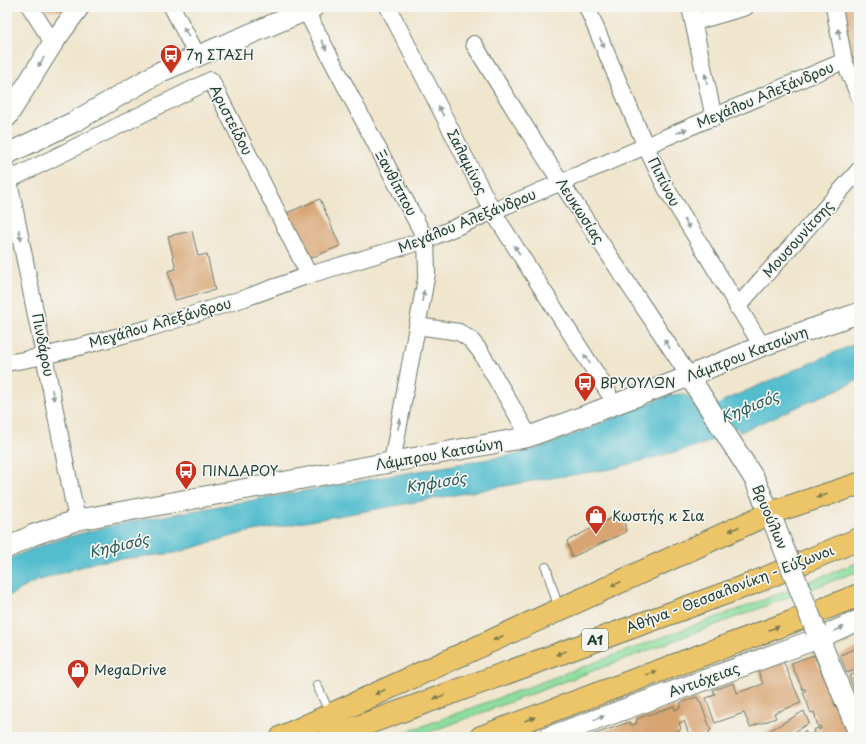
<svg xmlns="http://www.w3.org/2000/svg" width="866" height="744" viewBox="0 0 866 744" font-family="'Playpen Sans',sans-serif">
<rect width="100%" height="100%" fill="#f6f6f2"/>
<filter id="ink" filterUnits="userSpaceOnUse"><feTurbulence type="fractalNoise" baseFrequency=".025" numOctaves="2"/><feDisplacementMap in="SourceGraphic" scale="8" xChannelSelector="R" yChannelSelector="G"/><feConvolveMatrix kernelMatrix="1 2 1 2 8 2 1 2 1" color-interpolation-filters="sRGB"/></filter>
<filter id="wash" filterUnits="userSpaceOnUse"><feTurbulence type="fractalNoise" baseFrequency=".012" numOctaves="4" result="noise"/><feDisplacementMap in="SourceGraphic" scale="16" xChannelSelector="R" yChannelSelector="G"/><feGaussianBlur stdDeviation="0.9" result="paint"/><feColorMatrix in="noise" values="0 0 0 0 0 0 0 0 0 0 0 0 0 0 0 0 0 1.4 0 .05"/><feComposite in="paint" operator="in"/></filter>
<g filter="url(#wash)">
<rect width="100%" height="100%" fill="#f0e5cd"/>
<path fill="#8dde9e" stroke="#568e69" d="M859,562V571L417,737H393L755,603Z"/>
<g fill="#52bdce" stroke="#387d81">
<path d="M859,342V380L740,432L723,401Z"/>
<path d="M682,394L689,397L715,439L704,444L611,469L538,480L243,533L175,553L96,562L34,582L7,597V560C72,529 144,520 214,507C316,489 417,471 518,454L546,446L670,395Z"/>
</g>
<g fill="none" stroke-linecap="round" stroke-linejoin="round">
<path stroke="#52bdce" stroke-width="29" d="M669,437L687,432L767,400"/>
</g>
<g id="blocks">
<g fill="#d8a472">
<path d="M44,7H66L62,11L47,10Z"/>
<path d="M839,7H859V56L851,58Z"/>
<path d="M320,199L340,246L303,261L284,214Z"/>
<path d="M192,231L198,256L207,254L215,290L175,300L168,271L176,269L168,236Z"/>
<path d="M623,512L626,532L572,557L567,541Z"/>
<path d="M859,647V669L847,673L840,655Z"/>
<path d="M814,655L826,682L829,681L837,701L834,702L836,708L838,710L840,709L851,734L847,737H797L805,731L809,736L814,732L813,730L818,728L819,730L821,729L820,726L818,727L814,712L811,713L803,692L806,691L805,689L803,690L791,663Z"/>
<path d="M782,658L801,703L774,713L776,718L750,727L744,713L715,723L706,698L715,695L713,690L734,683L737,693L763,684L758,670Z"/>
<path d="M859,672V704L849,676Z"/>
<path d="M697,697L699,701H700L711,730L709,731L710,734L701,737H690L684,721L679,723L681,729L677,731L679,737H645V735L638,737L637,733L628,737H586L630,722L631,725H633L637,723L636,719L674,706L675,710L681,707L680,703Z"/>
<path d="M804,711L809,723L786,737H751L762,735Z"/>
</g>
</g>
</g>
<g filter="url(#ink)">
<use href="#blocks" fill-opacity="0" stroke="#68786a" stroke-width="1"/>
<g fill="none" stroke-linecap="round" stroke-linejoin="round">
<g stroke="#68786a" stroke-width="10">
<g id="service">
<path d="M546,567L559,609"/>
<path d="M317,685L330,714"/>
</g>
</g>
<g stroke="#68786a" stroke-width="18">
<g id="minor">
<path d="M30,7L53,43"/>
<path d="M172,7L198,57"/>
<path d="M388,7L493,212L608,392"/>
<path d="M587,7L646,147L666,188L762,346"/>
<path d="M690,7L714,118"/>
<path d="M834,7L844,61L859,96"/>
<path d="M306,11L426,240L427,273L392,462"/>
<path d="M694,22L746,7"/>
<path d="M474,44C542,157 617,266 689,376"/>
<path d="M7,171L77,520"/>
<path d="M9,180L211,80L309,275"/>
<path d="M737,307L859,170"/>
<path d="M417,326L459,332L471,340L480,351L525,429"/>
<path d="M7,363L45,356L153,327L245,298L309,275L426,240L844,61"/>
</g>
</g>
<g stroke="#68786a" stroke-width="22">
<g id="tertiary">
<path d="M7,117L53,43L79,7"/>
<path d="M7,154L74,122L160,72L314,7"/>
<path d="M689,376L755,480L775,526"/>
<path d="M7,548L33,535L77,520L528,437L677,381L762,346L859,313"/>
<path d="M816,631L859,734"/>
<path d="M549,737L819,638L859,620"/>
</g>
</g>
<g stroke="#68786a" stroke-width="24">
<g id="motorway">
<path d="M282,737L770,513L859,484"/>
<path d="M330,737L751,584L859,539"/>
<path d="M481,737L791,622L859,595"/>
</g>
</g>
<use href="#service" stroke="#fff" stroke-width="8"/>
<use href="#minor" stroke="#fff" stroke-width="16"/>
<use href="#tertiary" stroke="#fff" stroke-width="20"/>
<use href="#motorway" stroke="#edc569" stroke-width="22"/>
<g stroke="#68786a" stroke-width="22" stroke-linecap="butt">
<path id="tertiary-bridge" d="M775,526L816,631"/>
</g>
<use href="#tertiary-bridge" stroke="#fff" stroke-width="20"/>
</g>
<defs><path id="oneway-solid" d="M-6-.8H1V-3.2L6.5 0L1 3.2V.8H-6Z"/></defs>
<g fill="#8f9e9a">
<use href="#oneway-solid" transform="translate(186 32) rotate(-118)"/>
<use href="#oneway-solid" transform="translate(839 34) rotate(-100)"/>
<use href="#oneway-solid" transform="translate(602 43) rotate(67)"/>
<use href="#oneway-solid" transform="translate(324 45) rotate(62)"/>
<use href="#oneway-solid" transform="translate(41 62) rotate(122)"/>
<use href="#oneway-solid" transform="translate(706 79) rotate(-101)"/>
<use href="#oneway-solid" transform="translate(441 111) rotate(-117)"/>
<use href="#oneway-solid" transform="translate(682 131) rotate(-23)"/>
<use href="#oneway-solid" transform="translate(687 224) rotate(59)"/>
<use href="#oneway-solid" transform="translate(20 235) rotate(78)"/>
<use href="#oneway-solid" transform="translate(517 250) rotate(-123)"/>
<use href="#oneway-solid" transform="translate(423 296) rotate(-79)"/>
<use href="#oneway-solid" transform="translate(667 344) rotate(-123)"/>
<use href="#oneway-solid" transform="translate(587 359) rotate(-123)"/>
<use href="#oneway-solid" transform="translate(53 395) rotate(79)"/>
<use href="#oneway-solid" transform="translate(399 424) rotate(-79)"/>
<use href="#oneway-solid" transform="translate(839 629) rotate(-24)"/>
<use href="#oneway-solid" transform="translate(599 718) rotate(-20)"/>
</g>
<g fill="#7c7a4c">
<use href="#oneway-solid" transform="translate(822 496) rotate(163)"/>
<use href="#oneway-solid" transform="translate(734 529) rotate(155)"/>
<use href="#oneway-solid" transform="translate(616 584) rotate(155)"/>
<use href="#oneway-solid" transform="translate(774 628) rotate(-20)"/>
<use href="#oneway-solid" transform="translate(498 638) rotate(155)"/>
<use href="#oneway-solid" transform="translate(561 653) rotate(160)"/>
<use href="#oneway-solid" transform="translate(652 673) rotate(-20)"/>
<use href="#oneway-solid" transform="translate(380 692) rotate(155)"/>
<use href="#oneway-solid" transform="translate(439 697) rotate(160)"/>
<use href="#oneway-solid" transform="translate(530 719) rotate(-20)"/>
</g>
</g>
<defs>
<g id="bus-pin" transform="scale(1.15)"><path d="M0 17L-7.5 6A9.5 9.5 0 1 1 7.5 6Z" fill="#c8321e" stroke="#f6f6f2"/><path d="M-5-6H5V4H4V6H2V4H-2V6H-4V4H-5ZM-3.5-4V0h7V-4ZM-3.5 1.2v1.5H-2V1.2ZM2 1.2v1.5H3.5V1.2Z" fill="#fff"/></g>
<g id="shop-pin" transform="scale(1.15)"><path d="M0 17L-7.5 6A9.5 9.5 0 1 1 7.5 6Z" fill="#c8321e" stroke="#f6f6f2"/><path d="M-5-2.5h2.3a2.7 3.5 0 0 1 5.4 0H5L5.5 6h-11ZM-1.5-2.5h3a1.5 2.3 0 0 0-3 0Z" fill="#fff"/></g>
</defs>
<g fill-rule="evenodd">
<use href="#bus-pin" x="171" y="55"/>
<use href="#bus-pin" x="585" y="383"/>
<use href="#bus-pin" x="186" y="471"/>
<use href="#shop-pin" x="596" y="516"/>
<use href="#shop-pin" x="78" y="670"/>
</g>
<g text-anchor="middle" stroke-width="3.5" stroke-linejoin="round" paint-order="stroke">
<rect fill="#f6f6f2" stroke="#60746d" stroke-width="1" x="582" y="629" width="26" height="22" rx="3"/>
<g font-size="13" font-weight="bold" fill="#1f3d34">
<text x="595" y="645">Α1</text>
</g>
<g font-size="14" fill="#1f3d34" stroke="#f6f6f2" text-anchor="start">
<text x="186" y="60">7η ΣΤΑΣΗ</text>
<text x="600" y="388">ΒΡΥΟΥΛΩΝ</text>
<text x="202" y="476">ΠΙΝΔΑΡΟΥ</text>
<text x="612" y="521">Κωστής κ Σια</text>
<text x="94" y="675">MegaDrive</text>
</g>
<g font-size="14" fill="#1f3d34" stroke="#f6f6f2">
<text transform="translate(765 95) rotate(-23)" y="5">Μεγάλου Αλεξάνδρου</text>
<text transform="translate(231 120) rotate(63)" y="5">Αριστείδου</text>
<text transform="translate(467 162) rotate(63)" y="5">Σαλαμίνος</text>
<text transform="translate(664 182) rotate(63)" y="5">Πιπίνου</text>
<text transform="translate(396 183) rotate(62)" y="5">Ξανθίππου</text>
<text transform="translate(580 211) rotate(57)" y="5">Λευκωσίας</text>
<text transform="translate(467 221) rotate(-22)" y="5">Μεγάλου Αλεξάνδρου</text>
<text transform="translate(798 239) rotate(-48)" y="5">Μουσουνίτσης</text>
<text transform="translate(160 323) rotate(-16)" y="5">Μεγάλου Αλεξάνδρου</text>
<text transform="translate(43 345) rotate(79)" y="5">Πινδάρου</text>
<text transform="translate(747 354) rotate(-21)" y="5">Λάμπρου Κατσώνη</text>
<text transform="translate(439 454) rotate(-10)" y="5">Λάμπρου Κατσώνη</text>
<text transform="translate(770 517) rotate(67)" y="5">Βρυούλων</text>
<text transform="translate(730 589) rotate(-21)" y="5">Αθήνα - Θεσσαλονίκη - Εύζωνοι</text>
<text transform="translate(704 680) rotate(-20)" y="5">Αντιόχειας</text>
</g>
<g font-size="15" font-style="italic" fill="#2c5d5a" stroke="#f6f6f2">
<text transform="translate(750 407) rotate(-22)" y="5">Κηφισός</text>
<text transform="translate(436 483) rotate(-9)" y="5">Κηφισός</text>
<text transform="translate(119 546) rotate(-13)" y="5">Κηφισός</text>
</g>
</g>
<rect width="866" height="744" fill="none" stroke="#f6f6f2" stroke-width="24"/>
</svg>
